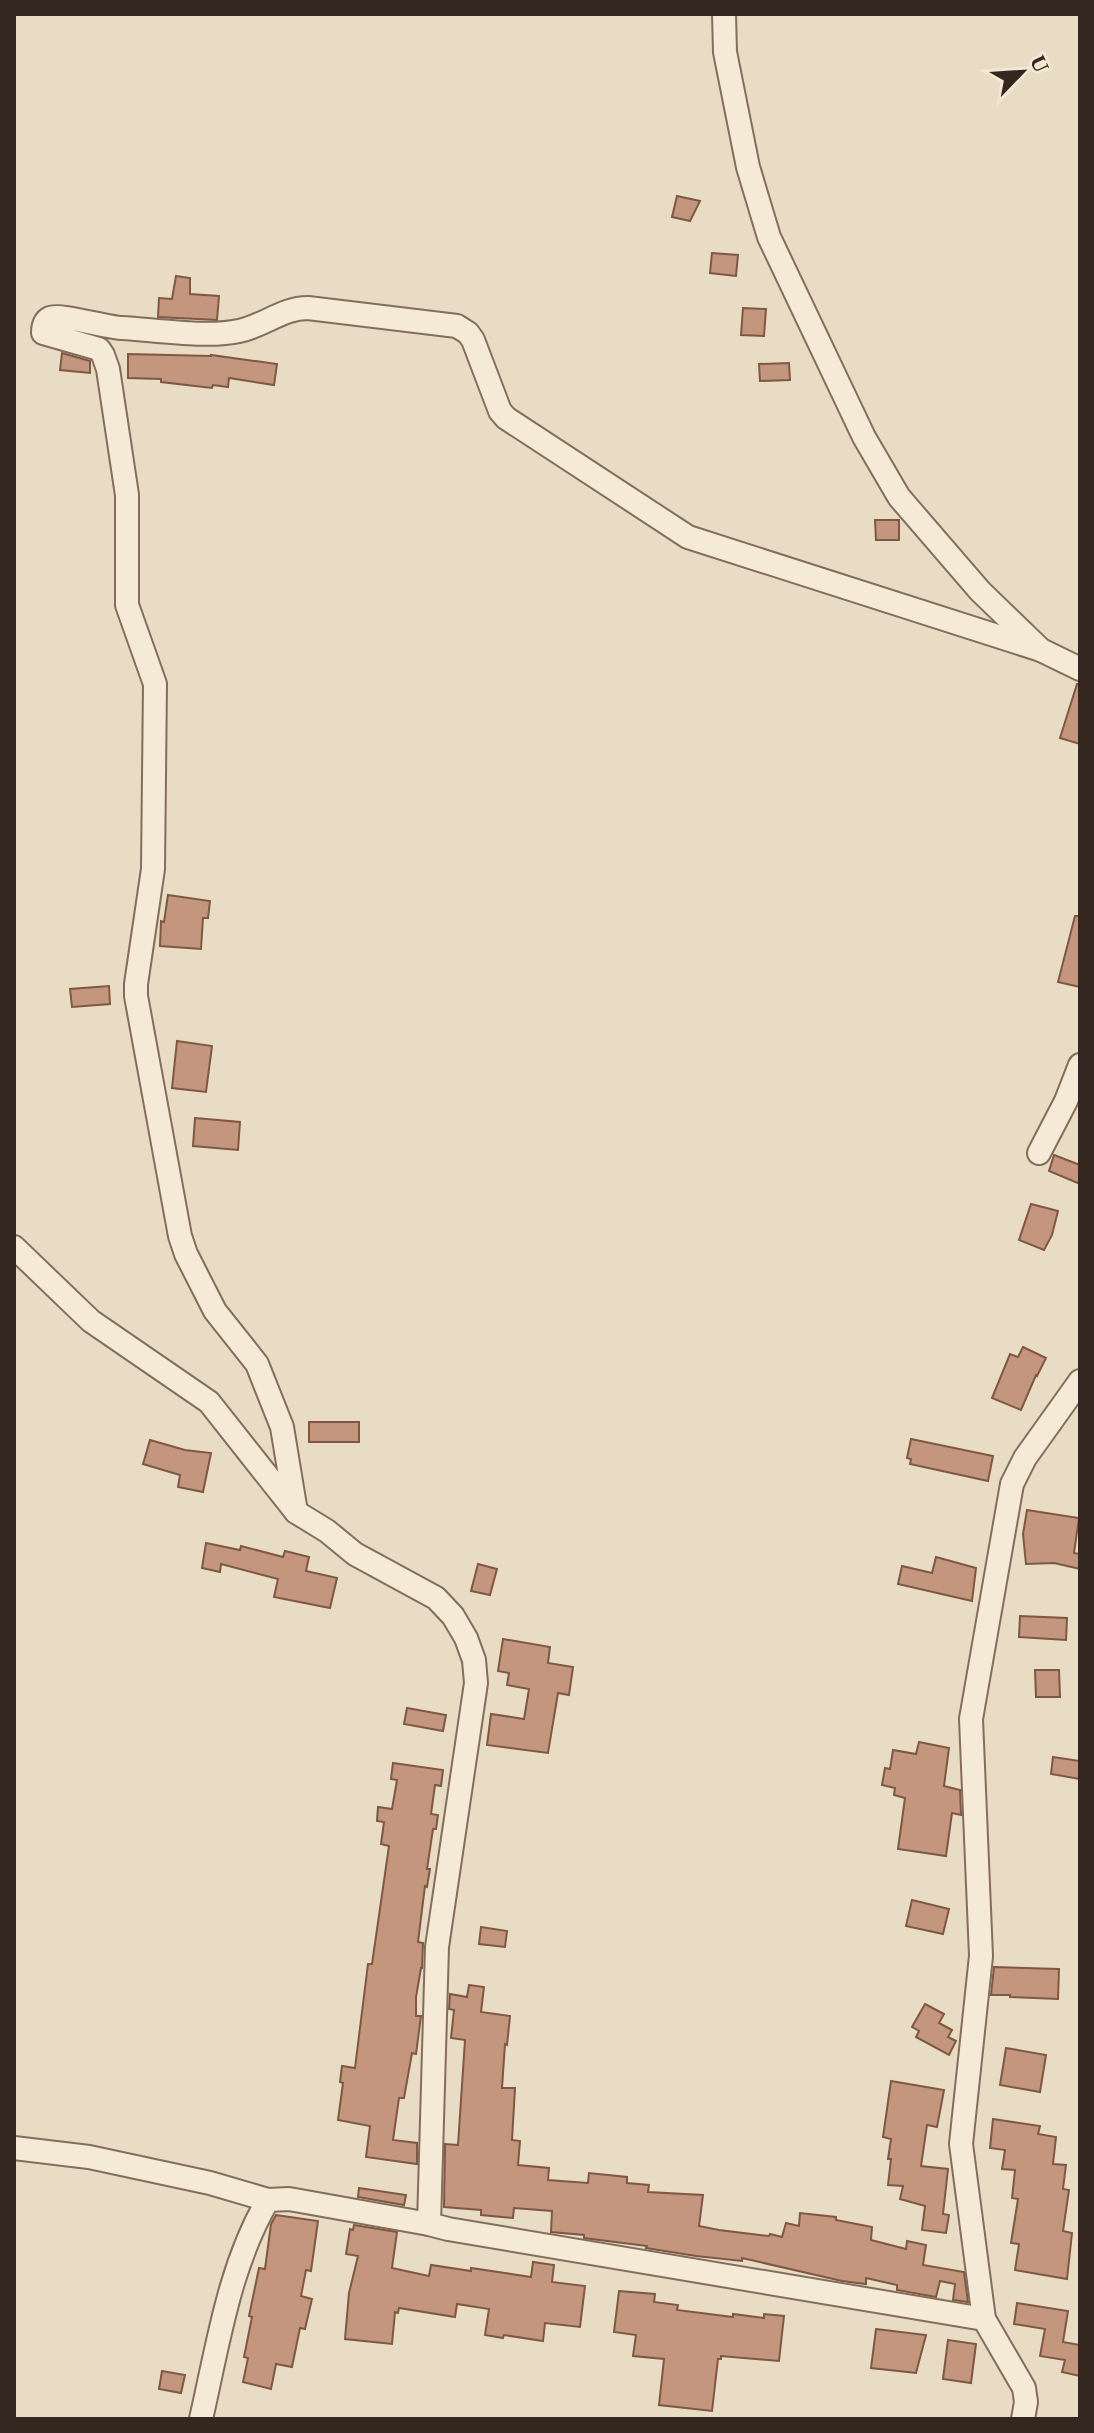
<svg xmlns="http://www.w3.org/2000/svg" width="1094" height="2433" viewBox="0 0 1094 2433" font-family="'Times New Roman',serif">
<rect width="100%" height="100%" fill="#e9dcc4"/>
<g fill="#c4967d" stroke="#7e5844" stroke-width="2">
<path d="M677,196L700,201L690,221L672,217Z"/>
<path d="M712,253L738,255L736,276L710,273Z"/>
<path d="M176,276L190,278V294L219,296L217,320L158,317L159,298L172,299Z"/>
<path d="M743,308L766,309L764,336L741,335Z"/>
<path d="M62,353L90,361V373L60,370Z"/>
<path d="M128,354L211,356V355L277,364L274,385L229,378L228,387L213,385L212,388L161,382V379L128,378Z"/>
<path d="M789,363L790,380L760,381L759,364Z"/>
<path d="M875,520H899V540H876Z"/>
<path d="M1077,684H1080V744L1060,738Z"/>
<path d="M168,895L210,901L208,918H203L201,949L160,946L161,921L164,922Z"/>
<path d="M1075,916H1080V987L1058,982Z"/>
<path d="M109,986L110,1004L72,1007L70,989Z"/>
<path d="M177,1041L212,1046L206,1092L172,1088Z"/>
<path d="M195,1118L240,1122L238,1150L193,1146Z"/>
<path d="M1054,1155L1080,1165V1184L1049,1171Z"/>
<path d="M1031,1204L1058,1211L1052,1235L1044,1250L1019,1240Z"/>
<path d="M1023,1347L1046,1358L1037,1376L1036,1375L1021,1410L992,1398L1010,1354L1018,1357Z"/>
<rect x="309" y="1422" width="50" height="20"/>
<path d="M911,1439L993,1456L988,1481L910,1464L911,1459L907,1458Z"/>
<path d="M150,1440L185,1450L211,1453L203,1492L178,1487L180,1475L143,1464Z"/>
<path d="M1027,1510L1079,1518L1074,1553L1080,1554V1569L1054,1563L1026,1564L1023,1534Z"/>
<path d="M206,1543L240,1550L241,1546L283,1557L285,1551L309,1557L306,1571L337,1578L330,1608L274,1597L278,1579L221,1564L220,1572L202,1568Z"/>
<path d="M936,1557L976,1568L972,1601L898,1584L902,1566L932,1573Z"/>
<path d="M478,1564L497,1569L490,1595L471,1591Z"/>
<path d="M1020,1616L1067,1618L1066,1640L1019,1637Z"/>
<path d="M503,1639L550,1647L548,1663L573,1667L569,1695L558,1693L548,1753L487,1745L491,1714L524,1719L529,1689L507,1685L509,1673L498,1671Z"/>
<path d="M1035,1670H1059L1060,1697H1036Z"/>
<path d="M407,1708L446,1715L443,1731L404,1724Z"/>
<path d="M919,1742L949,1748L944,1786L960,1790L961,1815L952,1813L946,1856L898,1849L905,1798L894,1795L895,1788L882,1785L885,1768L890,1769L893,1750L916,1754Z"/>
<path d="M1053,1757L1080,1761V1779L1051,1774Z"/>
<path d="M393,1763L443,1770L441,1786L435,1785L431,1814L438,1815L436,1829H433L427,1869H430L427,1887L425,1886L418,1942L423,1943L422,1968H421L416,1997V2016H421L416,2054L412,2053L404,2098H399L393,2140L417,2143V2164L366,2157L370,2126L338,2120L343,2083L340,2082L342,2066L355,2068L368,1964H372L389,1846L381,1844L384,1822L377,1821L378,1807L392,1809L397,1780L391,1779Z"/>
<path d="M912,1900L949,1909L943,1934L906,1926Z"/>
<path d="M481,1927L507,1931L505,1947L479,1944Z"/>
<path d="M994,1967L1059,1969L1058,1999L1010,1997V1995H991Z"/>
<path d="M469,1985L484,1987L481,2012L510,2016L507,2045L505,2044L502,2088H515L512,2140L520,2141L518,2165L549,2168L548,2180L588,2183L589,2173L627,2177V2183L649,2185L648,2192L703,2195L699,2226L719,2230L769,2236L770,2234L782,2237L786,2223L799,2226L800,2213L836,2217V2220L872,2227L871,2240L906,2249L907,2241L926,2245L923,2265L964,2272L968,2302L953,2300L955,2284L940,2281L936,2297L897,2290V2285L866,2278V2284L842,2281L742,2258V2261L696,2256L646,2248L647,2246L584,2238V2235L551,2232L552,2211L514,2208L513,2218L481,2215V2210L444,2207L445,2144L458,2145L465,2040L451,2038L454,2010L449,2009L450,1994L467,1997Z"/>
<path d="M925,2004L944,2014L939,2023L952,2030L948,2037L956,2041L949,2055L916,2037L919,2031L912,2027Z"/>
<path d="M1006,2048L1046,2055L1040,2092L1000,2085Z"/>
<path d="M891,2081L944,2090L937,2127L927,2125L921,2166L948,2169L943,2214L949,2215L946,2233L922,2230L925,2206L900,2199L903,2186L888,2185L891,2159H888L891,2139L883,2137Z"/>
<path d="M993,2119L1040,2126L1038,2134L1056,2137L1053,2164L1066,2165L1063,2189L1069,2190L1063,2231L1072,2233L1067,2279L1015,2270L1019,2244L1011,2243L1018,2199L1012,2198L1015,2170L1002,2169L1005,2150L990,2148Z"/>
<path d="M359,2188L406,2195L404,2205L358,2197Z"/>
<path d="M276,2215L318,2221L311,2271L306,2270L301,2296L312,2299L305,2329L300,2328L292,2367L276,2364L271,2389L243,2382L248,2358L244,2357L252,2317L249,2316L259,2268L265,2269L271,2224Z"/>
<path d="M354,2225L397,2232L392,2268L429,2276L431,2265L471,2271V2268L531,2277L533,2262L554,2265L552,2282L585,2286L580,2327L545,2323L543,2341L504,2335L503,2338L485,2335L489,2309L457,2304L455,2317L399,2308L398,2313L395,2312L392,2344L345,2339L349,2293L358,2256L346,2254L350,2229L353,2230Z"/>
<path d="M619,2291L655,2294L654,2302L678,2305L677,2310L733,2317V2314L764,2318V2314L784,2316L779,2361L721,2356V2359H718L712,2411L659,2405L664,2359L633,2356L636,2335L614,2332Z"/>
<path d="M1017,2303L1068,2311L1063,2342L1080,2345V2376L1062,2372L1065,2360L1040,2356L1045,2329L1014,2324Z"/>
<path d="M876,2329L926,2335L916,2373L871,2368Z"/>
<path d="M948,2340L976,2344L971,2383L943,2379Z"/>
<path d="M162,2371L185,2375L181,2393L159,2389Z"/>
</g>
<g fill="none" stroke-linecap="round" stroke-linejoin="round">
<g stroke="#826e5c" stroke-width="26">
<g id="street">
<path d="M724,14L725,52L748,167L769,237L864,437L899,497L980,591L1041,650L1080,669"/>
<path d="M1039,1153L1066,1101L1080,1065"/>
<path d="M14,1247L91,1321L209,1402L296,1512L327,1531L355,1554L436,1598L453,1616L466,1638L474,1660L476,1683L437,1947L429,2224"/>
<path d="M296,1512L282,1427L257,1364L215,1311L186,1254L180,1236L136,996V984L153,869L155,684L127,605V495L108,369L103,355L99,349L43,333C43,327 44,321 50,318C58,313 109,328 122,328C156,330 208,338 239,331C264,326 282,308 308,308L457,326L468,333L473,340L500,411L506,418L688,537L1041,650"/>
<path d="M14,2148L89,2157L210,2183L268,2200"/>
<path d="M201,2419C218,2345 229,2266 268,2200L289,2199L429,2224L448,2229L984,2319"/>
<path d="M1023,2419L1026,2402L1024,2388L984,2319L961,2144L981,1956L971,1719L1012,1484L1025,1458L1080,1381"/>
</g>
</g>
<use href="#street" stroke="#f5ead6" stroke-width="22"/>
</g>
<rect width="1094" height="2433" fill="none" stroke="#33271f" stroke-width="32"/>
<g transform="translate(1022 72) rotate(65)" stroke="#f1e7d2" stroke-width="6" paint-order="stroke">
<path d="M0-6L14 30L0 20L-14 30Z" fill="#33271f"/>
<text y="-12" font-size="22" font-weight="bold" text-anchor="middle" fill="#33271f">U</text>
</g>
</svg>
